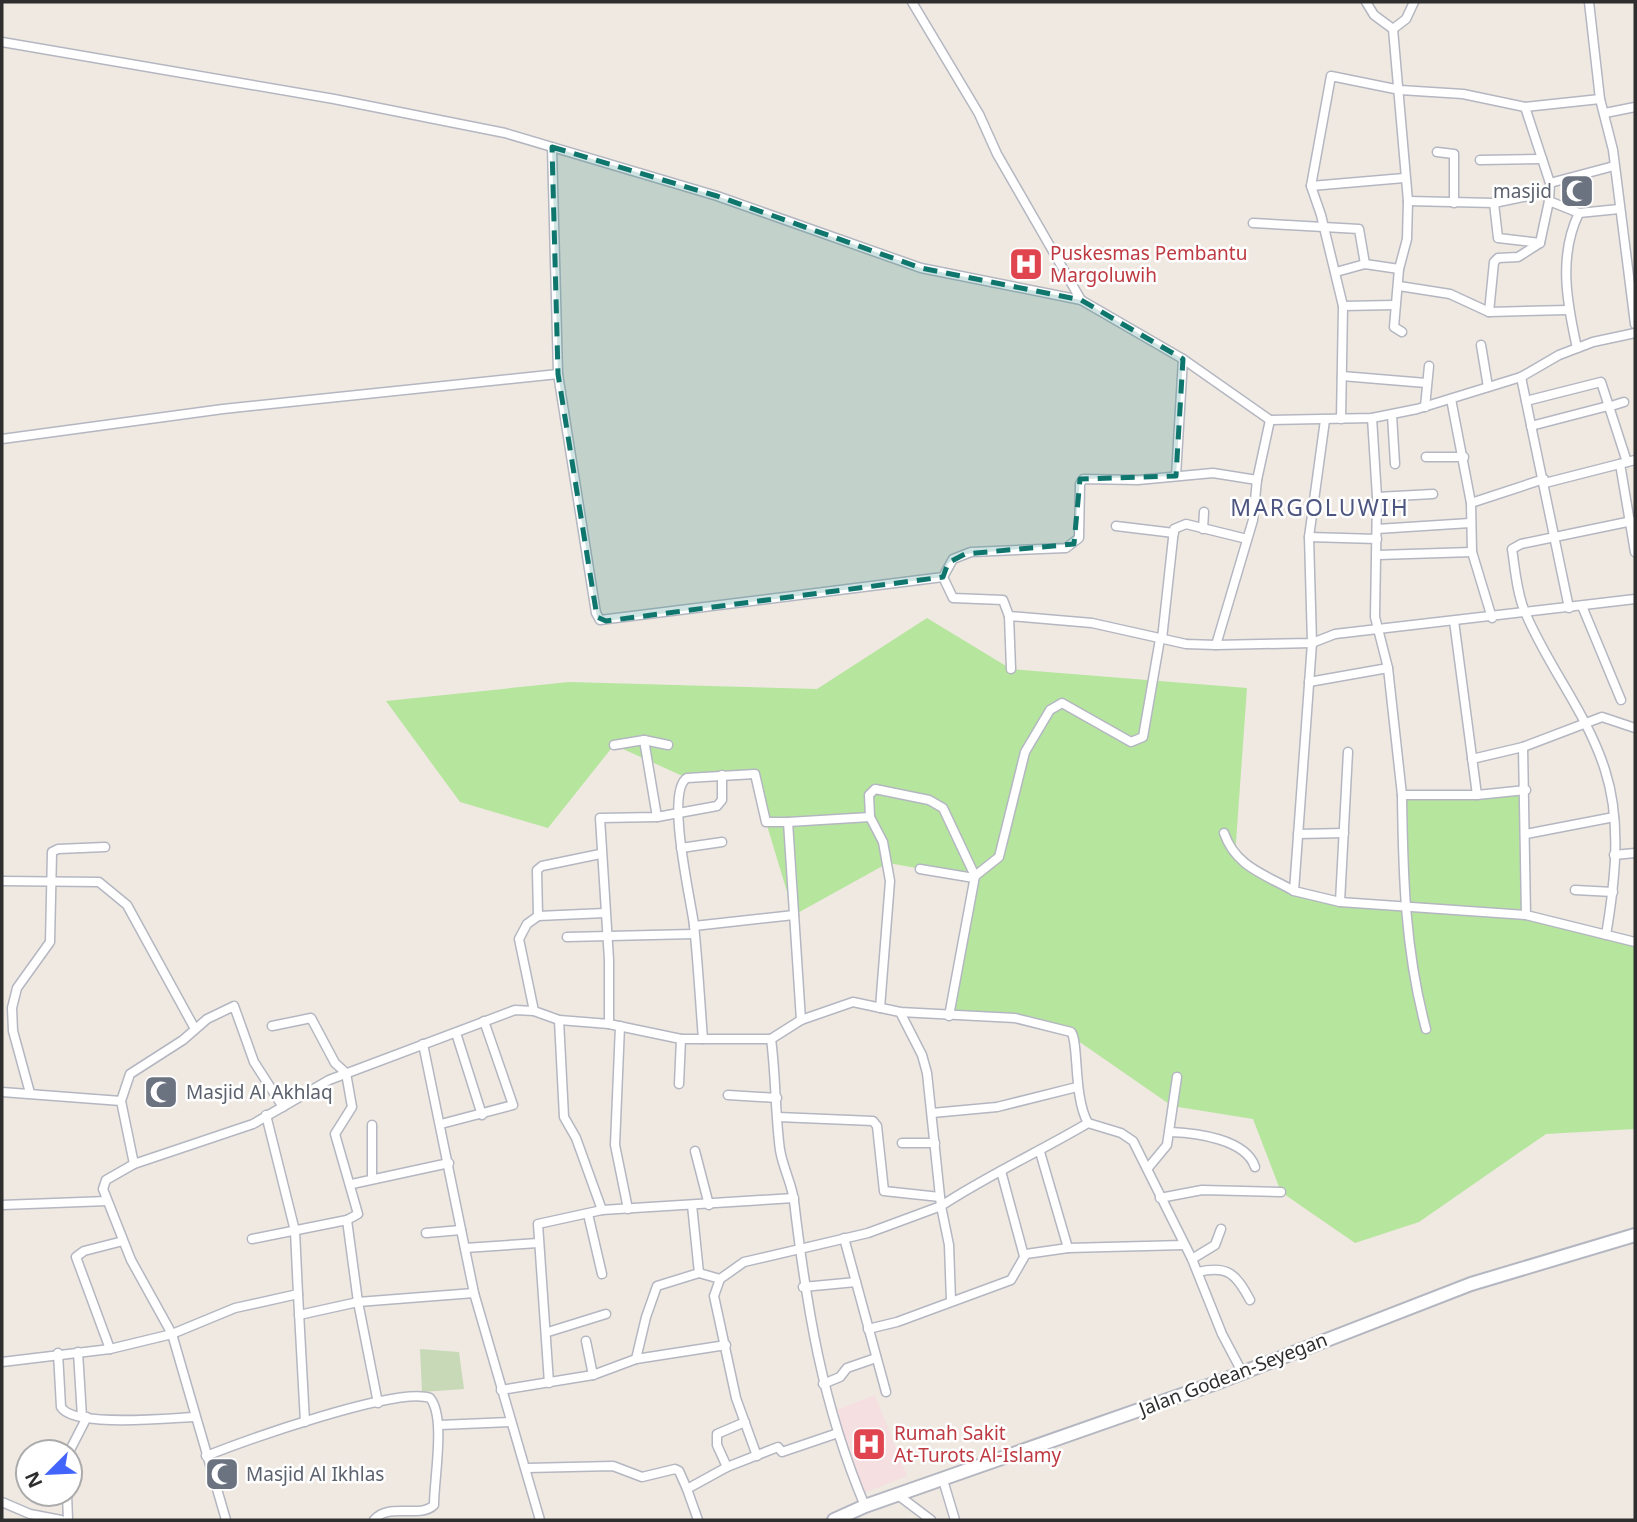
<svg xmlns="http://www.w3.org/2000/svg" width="1637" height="1522" viewBox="0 0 1637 1522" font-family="'Noto Sans',sans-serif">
<rect width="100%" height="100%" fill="#efe9e1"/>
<path fill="#f5dfe0" d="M875,1395L907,1476L864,1493L831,1412Z"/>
<path fill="#b6e59e" d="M927,618L1011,669L1247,688L1235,856L1294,891L1340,902L1403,906L1401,792L1526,790V915L1635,941V1129L1546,1134L1419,1222L1355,1243L1281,1192L1253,1119L1172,1106L1058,1027L949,1016L974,878L888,863L794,915L766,822L758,778H687L614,745L548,828L460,802L386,701L569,682L817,689Z"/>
<path fill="#c8d9b8" d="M420,1349L459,1352L464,1389L422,1392Z"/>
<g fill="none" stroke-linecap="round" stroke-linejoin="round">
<g stroke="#b4b7c1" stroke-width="11">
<g id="street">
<path d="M912,2L979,114L997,154L1081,300"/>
<path d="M1366,2L1374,15L1393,29"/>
<path d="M1589,2L1600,99L1613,150L1635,324"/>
<path d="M2,42L334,99L505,133L717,196L921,268L1081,300L1183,359L1270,420L1372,418L1417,409L1521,377L1559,355L1593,342L1635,333"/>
<path d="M1525,107L1600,99"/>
<path d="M1605,113L1635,107"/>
<path d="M552,147L558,374L596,613L600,620L943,577L953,559L971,552L1066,548L1079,538L1080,484L1083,479L1138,480L1213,473L1257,480"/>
<path d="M1437,152L1454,154V203"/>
<path d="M1480,160L1542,159"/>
<path d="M1550,183L1614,166"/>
<path d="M1311,186L1404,178"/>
<path d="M1408,201L1494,203L1548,192"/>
<path d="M1494,203L1498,238L1540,243"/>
<path d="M1253,223L1359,229L1365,264"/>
<path d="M1399,269L1394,327L1402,332"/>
<path d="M1336,272L1365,264L1399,269L1407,239L1408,201L1393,29L1406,19L1414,2"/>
<path d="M1399,286L1450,294L1489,312L1568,310"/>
<path d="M1343,306L1394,305"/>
<path d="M1489,312L1494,262L1498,258L1518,257L1540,243L1549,201"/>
<path d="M1481,345L1488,387"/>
<path d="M1577,348C1567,303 1558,256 1579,213"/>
<path d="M1342,376L1426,383"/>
<path d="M1521,377L1569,608"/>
<path d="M1451,399L1471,503L1472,552L1492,618"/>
<path d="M1526,401L1601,382L1627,462"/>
<path d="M1425,407L1429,366"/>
<path d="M1608,407L1624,402"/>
<path d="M1392,415L1395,464"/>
<path d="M1372,418L1377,497L1375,617L1388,668L1402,795H1477L1526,790"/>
<path d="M1341,419L1343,306L1321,215L1311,186L1331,76L1400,90L1463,94L1525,107L1550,183L1549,201L1579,213L1619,209"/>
<path d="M1270,420L1257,480L1253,520L1216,645L1312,643L1335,634L1635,599"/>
<path d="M1325,420L1309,537L1312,643L1294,891L1340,902L1526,915L1635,942"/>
<path d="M1531,426L1608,406"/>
<path d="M2,439L223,409L558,374"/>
<path d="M1426,457H1464"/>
<path d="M1620,464L1635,552"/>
<path d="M1176,476L1183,359"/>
<path d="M1545,483L1635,460"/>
<path d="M1377,497L1433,494"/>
<path d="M1471,503L1544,479"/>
<path d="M1116,526L1174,533"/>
<path d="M1203,529L1204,512"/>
<path d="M1377,529L1470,523"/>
<path d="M1309,537L1377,539"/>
<path d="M1378,555L1472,552"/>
<path d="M943,577L953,598L1003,600L1009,616L1092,623L1186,644L1216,645"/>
<path d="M1582,606L1621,700"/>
<path d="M1009,616L1011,669"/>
<path d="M1454,621L1477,795"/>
<path d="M1162,639L1174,529L1186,524L1247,539"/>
<path d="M1309,682L1388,668"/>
<path d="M644,740L657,817"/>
<path d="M614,745L644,740L668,745"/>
<path d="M1523,747L1526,915"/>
<path d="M1472,759L1523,747L1602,717L1635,728"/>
<path d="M1402,795C1403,875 1405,951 1426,1029"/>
<path d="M870,817L883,842L890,881L880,1008"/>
<path d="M788,822L870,817L869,795L875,789L929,800L943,808L975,876L999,857L1025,752L1050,710L1062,703L1131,742L1143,737L1160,639"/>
<path d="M1224,833C1236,867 1264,874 1294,891"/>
<path d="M1298,834L1344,833"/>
<path d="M1526,834L1614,817"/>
<path d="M681,848L722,842"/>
<path d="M1614,855L1635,853"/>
<path d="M920,869L974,878"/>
<path d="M2,881L99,882L127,905L195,1029"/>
<path d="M1575,890L1613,892"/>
<path d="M1340,902L1348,752"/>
<path d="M538,916L605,913"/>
<path d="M694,926L794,915"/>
<path d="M1606,935C1615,882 1622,822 1605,770C1587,713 1548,667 1525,612C1517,594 1515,569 1512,549L1521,544L1632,521"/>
<path d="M567,937L694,934"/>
<path d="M534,1011L519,939L527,924L538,916L537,870L542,866L600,854"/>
<path d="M949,1016L975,876"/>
<path d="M559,1020L564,1117L576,1138L602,1210"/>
<path d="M609,1024V960L600,818L657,817L717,806L722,800V775"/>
<path d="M272,1026L311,1018L335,1063L346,1073L352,1107L335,1134L358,1214L347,1220L358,1302L378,1403"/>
<path d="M620,1026L615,1145L628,1209"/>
<path d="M456,1033L482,1115"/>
<path d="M703,1039C700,1001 698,963 694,925C691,900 665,791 687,778L755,774L766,822H788L801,1020"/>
<path d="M771,1039L801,1020L853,1002L900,1012L1015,1018L1071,1032C1079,1041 1073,1097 1088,1123L1121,1133L1133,1141L1192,1259L1222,1334L1242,1372"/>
<path d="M423,1044L474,1293L540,1520"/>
<path d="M679,1084L681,1039"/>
<path d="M2,1092L121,1101L134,1164L253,1124L329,1080L515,1010L534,1011L559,1020L609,1024L681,1039H771C776,1076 775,1113 780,1150C783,1168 792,1184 794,1201C807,1310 822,1404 865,1506"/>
<path d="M30,1093L13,1031L12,1008L17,988L50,942L52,852L58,849L105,847"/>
<path d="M728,1095L777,1098"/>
<path d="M121,1101L130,1074L183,1040L207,1019L234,1006L254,1062L283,1107"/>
<path d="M932,1113L997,1107L1077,1087"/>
<path d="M778,1117L873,1121L877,1126L884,1191L940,1197"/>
<path d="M441,1124L513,1105L484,1021"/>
<path d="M372,1125V1178"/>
<path d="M1171,1132C1196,1133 1246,1139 1255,1167"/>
<path d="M902,1143H935"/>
<path d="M695,1151L709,1205"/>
<path d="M1040,1152L1068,1248"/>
<path d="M134,1164L106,1180L103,1189L131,1260L172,1334L226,1520"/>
<path d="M1148,1168L1167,1145L1177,1077"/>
<path d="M1001,1171L1024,1256"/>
<path d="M352,1184L449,1163"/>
<path d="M1160,1198L1202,1190L1281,1192"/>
<path d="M2,1205L107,1201"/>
<path d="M588,1214L602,1274"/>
<path d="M426,1233L461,1230"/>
<path d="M844,1238L886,1392"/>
<path d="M252,1239L347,1220"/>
<path d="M465,1248L538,1243"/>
<path d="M1192,1259L1215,1245L1221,1229"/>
<path d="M1198,1272C1228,1265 1236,1274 1250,1300"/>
<path d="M699,1273L720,1279"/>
<path d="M803,1287L856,1282"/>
<path d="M298,1294L305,1422"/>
<path d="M951,1301L949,1245L941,1206C988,1175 1039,1152 1088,1123"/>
<path d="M299,1315L358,1302L474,1293"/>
<path d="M868,1329L897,1322L1011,1280L1026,1254L1068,1248L1184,1245"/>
<path d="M548,1332L606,1314"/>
<path d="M586,1341L593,1375"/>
<path d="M110,1349L76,1257L84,1251L123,1241"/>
<path d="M78,1352L82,1417"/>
<path d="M58,1353L61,1407C73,1428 170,1418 195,1417"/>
<path d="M636,1359L646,1317L657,1286L699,1273L692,1205"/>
<path d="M2,1362L110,1349L172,1334L235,1308L298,1294L295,1231L266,1115"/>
<path d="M549,1383L538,1224L602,1210L794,1198"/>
<path d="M823,1384L840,1377L847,1368L876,1358"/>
<path d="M501,1390L593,1375L636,1359L726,1345"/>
<path d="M440,1425L511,1422"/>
<path d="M69,1452L87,1417"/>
<path d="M206,1456C244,1441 397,1386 430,1398C446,1417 434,1478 434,1505C420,1519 388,1502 374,1520"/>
<path d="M757,1456L736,1398L714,1296L720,1279L744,1262L868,1233L941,1206L927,1073L922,1055L900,1012"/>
<path d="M727,1467L717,1445V1434L745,1422"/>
<path d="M527,1468L613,1466L642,1477L675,1469L679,1471L687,1489L727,1467L778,1447L782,1452L838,1433"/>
<path d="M943,1480L955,1520"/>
<path d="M687,1489L698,1520"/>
<path d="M67,1494L68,1520"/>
<path d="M898,1495L931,1520"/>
<path d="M2,1502L30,1514L61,1520"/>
</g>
</g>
<g stroke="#b4b7c1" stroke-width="16">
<path id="secondary" d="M834,1520L865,1506L1216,1383L1471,1284L1635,1235"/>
</g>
<use href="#street" stroke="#fff" stroke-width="8"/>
<use href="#secondary" stroke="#fff" stroke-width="12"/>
</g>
<path fill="#0f766e" fill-opacity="0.2" stroke="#0f766e" stroke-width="5" stroke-dasharray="14 9" stroke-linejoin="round" d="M552,147L717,196L921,268L1081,300L1183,359L1176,476L1080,479L1074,544L965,554L948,563L943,577L606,621L597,617L558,374Z"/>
<defs>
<g id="mosque-square" transform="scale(1.75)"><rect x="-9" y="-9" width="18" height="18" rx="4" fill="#6b7280" stroke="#fff"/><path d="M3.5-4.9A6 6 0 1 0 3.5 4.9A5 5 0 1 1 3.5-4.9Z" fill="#fff"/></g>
<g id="hospital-square" transform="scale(1.75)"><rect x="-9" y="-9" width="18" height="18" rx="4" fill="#e0444e" stroke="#fff"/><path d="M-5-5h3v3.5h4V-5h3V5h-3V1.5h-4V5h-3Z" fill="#fff"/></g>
</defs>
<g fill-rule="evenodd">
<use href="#mosque-square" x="1577" y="191"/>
<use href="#hospital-square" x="1026" y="264"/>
<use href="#mosque-square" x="161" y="1092"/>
<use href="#hospital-square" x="869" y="1444"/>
<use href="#mosque-square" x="222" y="1474"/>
</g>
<g text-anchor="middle" stroke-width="5" stroke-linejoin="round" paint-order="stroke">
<g font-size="19" fill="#5b616d" stroke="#fff" text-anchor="start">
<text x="1552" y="198" text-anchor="end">masjid</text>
<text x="186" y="1099">Masjid Al Akhlaq</text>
<text x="246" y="1481">Masjid Al Ikhlas</text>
</g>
<g font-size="19" fill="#be3a42" stroke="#fff" text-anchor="start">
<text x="1050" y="260">Puskesmas Pembantu<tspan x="1050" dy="22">Margoluwih</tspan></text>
<text x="894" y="1440">Rumah Sakit<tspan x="894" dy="22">At-Turots Al-Islamy</tspan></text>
</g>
<g font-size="19" fill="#2e2e2e" stroke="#fff">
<text transform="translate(1233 1374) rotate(-21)" y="7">Jalan Godean-Seyegan</text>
</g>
<g font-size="23" letter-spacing="2" fill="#4d5680" stroke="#fff">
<text x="1320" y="516">MARGOLUWIH</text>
</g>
</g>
<rect width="1637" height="1522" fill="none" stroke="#2e2e2e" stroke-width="7"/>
<g transform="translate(49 1473) rotate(246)"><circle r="33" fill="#ffffff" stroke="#ababab" stroke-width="2"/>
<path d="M0-5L12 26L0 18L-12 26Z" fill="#4264fb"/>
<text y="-10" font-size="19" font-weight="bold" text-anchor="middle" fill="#2e2e2e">N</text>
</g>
</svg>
